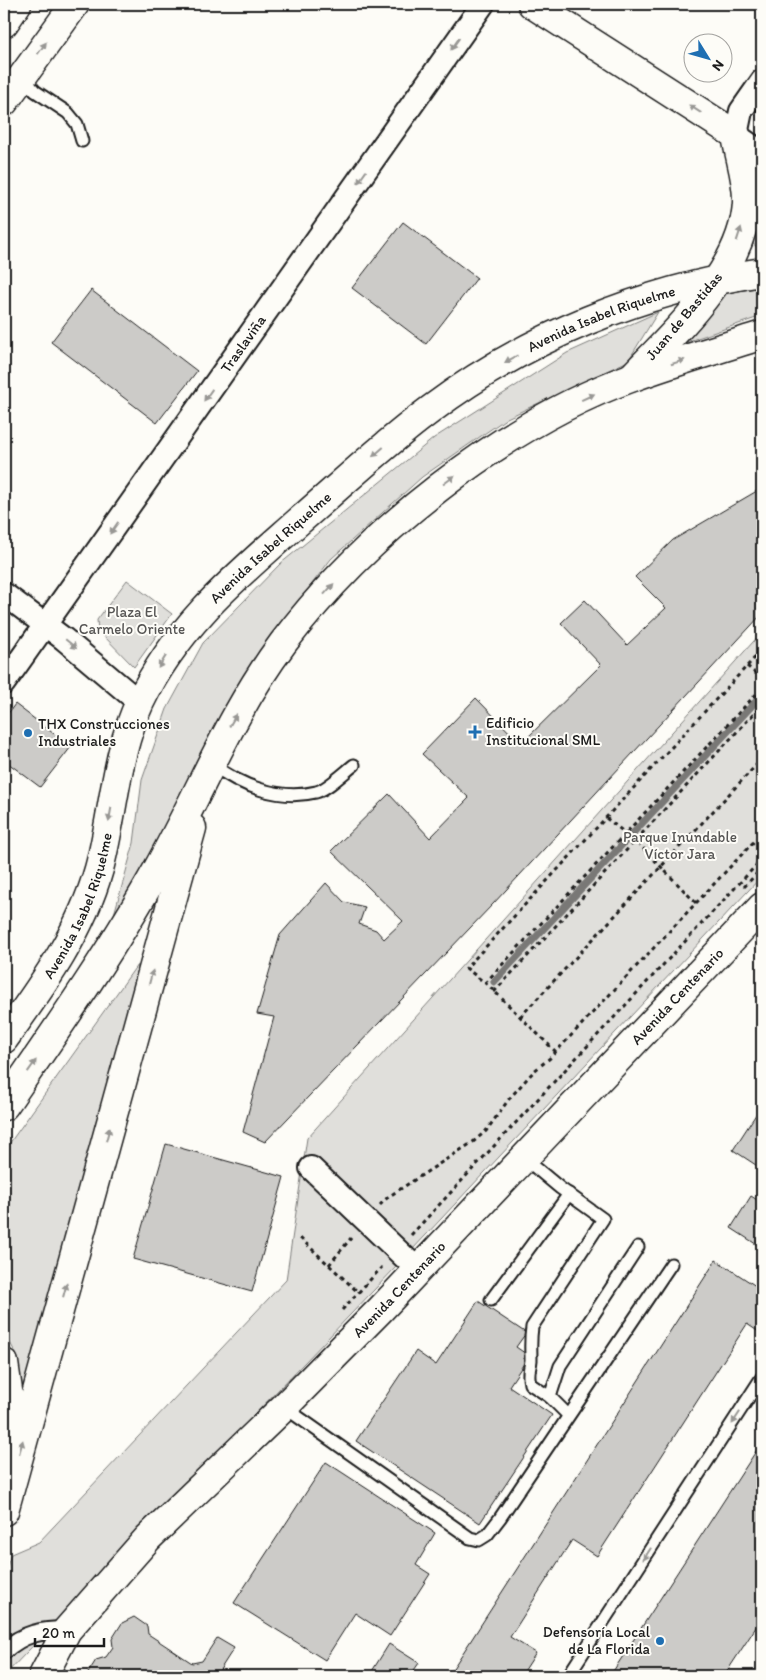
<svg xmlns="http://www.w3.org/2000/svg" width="766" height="1680" viewBox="0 0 766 1680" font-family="Itim,sans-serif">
<rect width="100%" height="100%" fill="#fdfcf7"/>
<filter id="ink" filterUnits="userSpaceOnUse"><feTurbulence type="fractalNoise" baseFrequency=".02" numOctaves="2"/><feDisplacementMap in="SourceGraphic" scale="10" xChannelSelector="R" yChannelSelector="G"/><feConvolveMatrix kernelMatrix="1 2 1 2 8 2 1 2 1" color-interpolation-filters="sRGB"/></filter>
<g filter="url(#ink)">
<g fill="#e0dfdb" stroke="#7e7e7c">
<path d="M762,214V251L752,243Z"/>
<path d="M762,287V316L680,344L727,293Z"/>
<path d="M658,312L628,361L507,418L422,477L331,559L260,652L197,760L149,860L111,925L134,843L142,780L167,709L203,643L280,564L434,438L567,353Z"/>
<path d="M127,580L172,614L134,667L98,630L97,620Z"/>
<path d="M762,632V876L397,1266L4,1676V1576L11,1554L39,1542L286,1280L307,1138Z"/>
<path d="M137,965L139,970L22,1394L17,1356L4,1331V1151Z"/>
</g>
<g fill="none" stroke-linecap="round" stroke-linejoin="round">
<path stroke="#797876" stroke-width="7" d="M494,982L762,695"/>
</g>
<g fill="#cccbc8" stroke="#1c1c1c">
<path d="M403,222L477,278L426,344L352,288Z"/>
<path d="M91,290L197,371L157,423L51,342Z"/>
<path d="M762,488V614L493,904L265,1142L243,1132L274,1017L257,1014L280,935L326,883L344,902L365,907L359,924L376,930L384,939L403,921L331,851L389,794L430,838L469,798L422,754L476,698L521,744L601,665L561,623L585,600L627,645L666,608L635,577L673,540Z"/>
<path d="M15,704L71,747L40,787L4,760V719Z"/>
<path d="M762,1105V1169L733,1150Z"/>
<path d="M166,1144L284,1177L252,1292L133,1259Z"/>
<path d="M751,1196L762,1203V1248L731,1228Z"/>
<path d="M716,1260L762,1290V1334L747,1324L597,1556L572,1540L510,1637L536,1653L521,1676H448Z"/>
<path d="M478,1301L526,1333L516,1347L529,1356L509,1386L552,1415L480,1523L356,1441L416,1351L436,1365Z"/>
<path d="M762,1442V1618L724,1676H610Z"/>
<path d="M326,1462L435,1533L416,1565L430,1574L390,1636L355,1613L325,1660L234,1603Z"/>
<path d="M134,1617L147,1626L148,1634L192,1663L202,1661L217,1638L234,1648L216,1676H89L88,1673L96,1660L106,1657L113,1647L112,1639L122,1623Z"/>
<path d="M389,1644L419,1663L410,1676H369Z"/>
</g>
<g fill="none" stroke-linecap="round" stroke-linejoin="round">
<g stroke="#1c1c1c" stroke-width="15">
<g id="service">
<path d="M22,76L35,91L68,113L77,124L82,141"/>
<path d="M212,764C240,786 280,801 316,792C326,790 345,772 354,765"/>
<path d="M524,1158L560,1188L603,1219L532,1327C530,1341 531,1347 531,1360C530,1371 527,1372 530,1384L550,1397L568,1415"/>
<path d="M491,1300L569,1194"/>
<path d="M550,1397L560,1366L638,1247"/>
<path d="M284,1407L470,1538L479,1540L487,1535L500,1518L671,1264"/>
<path d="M568,1676L762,1377"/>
</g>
</g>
<g stroke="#1c1c1c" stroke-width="20">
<path id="pedestrian" d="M4,1651C23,1633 42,1630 67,1630"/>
</g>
<g stroke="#1c1c1c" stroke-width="26">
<g id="minor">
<path d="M762,81L741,111L736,135L762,153"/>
<path d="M4,594L64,639L140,703"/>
<path id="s1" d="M4,683L483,4"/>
<path d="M311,1168L418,1270"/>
</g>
</g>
<g stroke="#1c1c1c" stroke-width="31">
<g id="tertiary">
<path d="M532,4L736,135C739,157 748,180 747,203C743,270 676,331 632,377"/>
<path id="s2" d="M43,1676L67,1630L148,1538L284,1407L380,1310L762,907"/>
</g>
</g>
<g stroke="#1c1c1c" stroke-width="31">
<g id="secondary">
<path d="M4,23L17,4"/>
<path d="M4,102L75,4"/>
</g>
</g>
<g stroke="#1c1c1c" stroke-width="31">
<g id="trunk">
<path id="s3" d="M4,1039C42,986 81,933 99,869C114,813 115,755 140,702C176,626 237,576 298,522C342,484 384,444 430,410C527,337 643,290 762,272"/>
<path d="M4,1106C57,1029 111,952 157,870C200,793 230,714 283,643C366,533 503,424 633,377C676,361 720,349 762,335"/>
<path d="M4,1363L9,1397L4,1427"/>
<path d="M4,1511L192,828"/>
</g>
</g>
<g stroke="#1c1c1c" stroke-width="3" stroke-dasharray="4 4" stroke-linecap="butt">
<path d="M747,666L762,679"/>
<path d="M606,818L638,843L696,903"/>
<path d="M744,887L762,868"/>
<path d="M485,983L762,688"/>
<path d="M494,992L762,705"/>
<path d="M520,1017L762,759"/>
<path d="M556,1052L490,987L466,968L762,650"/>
<path d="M380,1205L388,1197L473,1142L486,1131L509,1099L534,1071L550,1058L762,833"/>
<path d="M411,1235L762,859"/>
<path d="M300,1238L358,1292"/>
<path d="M329,1265L351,1238"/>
<path d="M342,1310L382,1267"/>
</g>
<use href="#service" stroke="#fdfcf7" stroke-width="11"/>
<use href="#pedestrian" stroke="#fdfcf7" stroke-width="16"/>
<use href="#minor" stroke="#fdfcf7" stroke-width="22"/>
<use href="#tertiary" stroke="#fdfcf7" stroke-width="28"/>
<use href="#secondary" stroke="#fdfcf7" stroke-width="28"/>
<use href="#trunk" stroke="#fdfcf7" stroke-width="28"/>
</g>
<defs><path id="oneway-solid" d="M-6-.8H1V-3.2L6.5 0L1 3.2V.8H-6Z" transform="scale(1.25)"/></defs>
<g fill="#989794">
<use href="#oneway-solid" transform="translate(455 44) rotate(125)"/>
<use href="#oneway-solid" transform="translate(42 48) rotate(-54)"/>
<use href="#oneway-solid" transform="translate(695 109) rotate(-147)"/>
<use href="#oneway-solid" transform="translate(362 177) rotate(125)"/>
<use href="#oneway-solid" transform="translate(739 234) rotate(-72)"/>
<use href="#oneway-solid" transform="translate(511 359) rotate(151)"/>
<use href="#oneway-solid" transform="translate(678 362) rotate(-18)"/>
<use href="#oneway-solid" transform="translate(208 395) rotate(125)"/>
<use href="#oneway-solid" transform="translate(588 397) rotate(-25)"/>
<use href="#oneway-solid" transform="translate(378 452) rotate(139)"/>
<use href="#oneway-solid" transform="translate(449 480) rotate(-37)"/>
<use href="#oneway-solid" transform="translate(114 528) rotate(125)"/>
<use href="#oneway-solid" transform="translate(329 589) rotate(-48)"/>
<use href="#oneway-solid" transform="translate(71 644) rotate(40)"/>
<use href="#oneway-solid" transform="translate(162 662) rotate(122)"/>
<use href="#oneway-solid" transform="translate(233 720) rotate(-60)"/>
<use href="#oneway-solid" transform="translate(110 815) rotate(100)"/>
<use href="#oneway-solid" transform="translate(151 977) rotate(-75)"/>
<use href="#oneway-solid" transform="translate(32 1066) rotate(-55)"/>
<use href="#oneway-solid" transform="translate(108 1134) rotate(-75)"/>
<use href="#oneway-solid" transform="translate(65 1290) rotate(-75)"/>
<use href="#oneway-solid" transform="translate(736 1418) rotate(123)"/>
<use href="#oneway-solid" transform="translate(21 1447) rotate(-75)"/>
<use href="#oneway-solid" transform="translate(647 1554) rotate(123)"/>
</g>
</g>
<g fill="#1f6fb2" stroke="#fdfcf7" stroke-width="2">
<path d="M472.5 724.5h5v5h5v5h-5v5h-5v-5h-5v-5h5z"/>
<circle cx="28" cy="733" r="5"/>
<circle cx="660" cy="1641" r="5"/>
</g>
<g text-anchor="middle" stroke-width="4" stroke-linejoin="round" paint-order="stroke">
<g font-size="15" fill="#1c1c1c" stroke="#fdfcf7">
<text transform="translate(684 316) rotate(-50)" y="5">Juan de Bastidas</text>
<text dy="5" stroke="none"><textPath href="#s3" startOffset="978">Avenida Isabel Riquelme</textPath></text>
<text dy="5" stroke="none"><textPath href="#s1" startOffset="415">Traslaviña</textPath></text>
<text dy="5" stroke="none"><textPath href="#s3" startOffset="572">Avenida Isabel Riquelme</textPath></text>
<text dy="5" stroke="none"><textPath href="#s3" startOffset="154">Avenida Isabel Riquelme</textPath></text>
<text dy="5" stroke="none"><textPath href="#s2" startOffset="932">Avenida Centenario</textPath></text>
<text dy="5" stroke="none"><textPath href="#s2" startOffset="528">Avenida Centenario</textPath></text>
</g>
<g font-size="15" fill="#575655" stroke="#fdfcf7">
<text x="132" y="617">Plaza El<tspan x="132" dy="17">Carmelo Oriente</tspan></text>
<text x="680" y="842">Parque Inundable<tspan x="680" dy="17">Víctor Jara</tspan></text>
</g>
<g font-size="15" fill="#1c1c1c" stroke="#fdfcf7" text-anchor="start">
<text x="486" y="728">Edificio<tspan x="486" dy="17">Institucional SML</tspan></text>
<text x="38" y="729">THX Construcciones<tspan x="38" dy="17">Industriales</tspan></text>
<text x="650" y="1637" text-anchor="end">Defensoría Local<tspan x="650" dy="17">de La Florida</tspan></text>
</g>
</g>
<rect width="766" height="1680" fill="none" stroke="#fdfcf7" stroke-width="20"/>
<rect x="10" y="10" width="746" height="1660" fill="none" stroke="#1c1c1c" stroke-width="2" filter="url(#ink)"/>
<g transform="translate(708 58) rotate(127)"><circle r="24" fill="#fdfcf7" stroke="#a3a29f"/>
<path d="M0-4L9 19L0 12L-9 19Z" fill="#1f6fb2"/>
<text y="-8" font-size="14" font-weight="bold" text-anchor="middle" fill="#1c1c1c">N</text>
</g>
<path d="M35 1638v8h69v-8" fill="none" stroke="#1c1c1c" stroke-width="2.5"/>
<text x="42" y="1638" font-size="15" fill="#1c1c1c" stroke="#fdfcf7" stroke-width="4" paint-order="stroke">20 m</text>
</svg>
